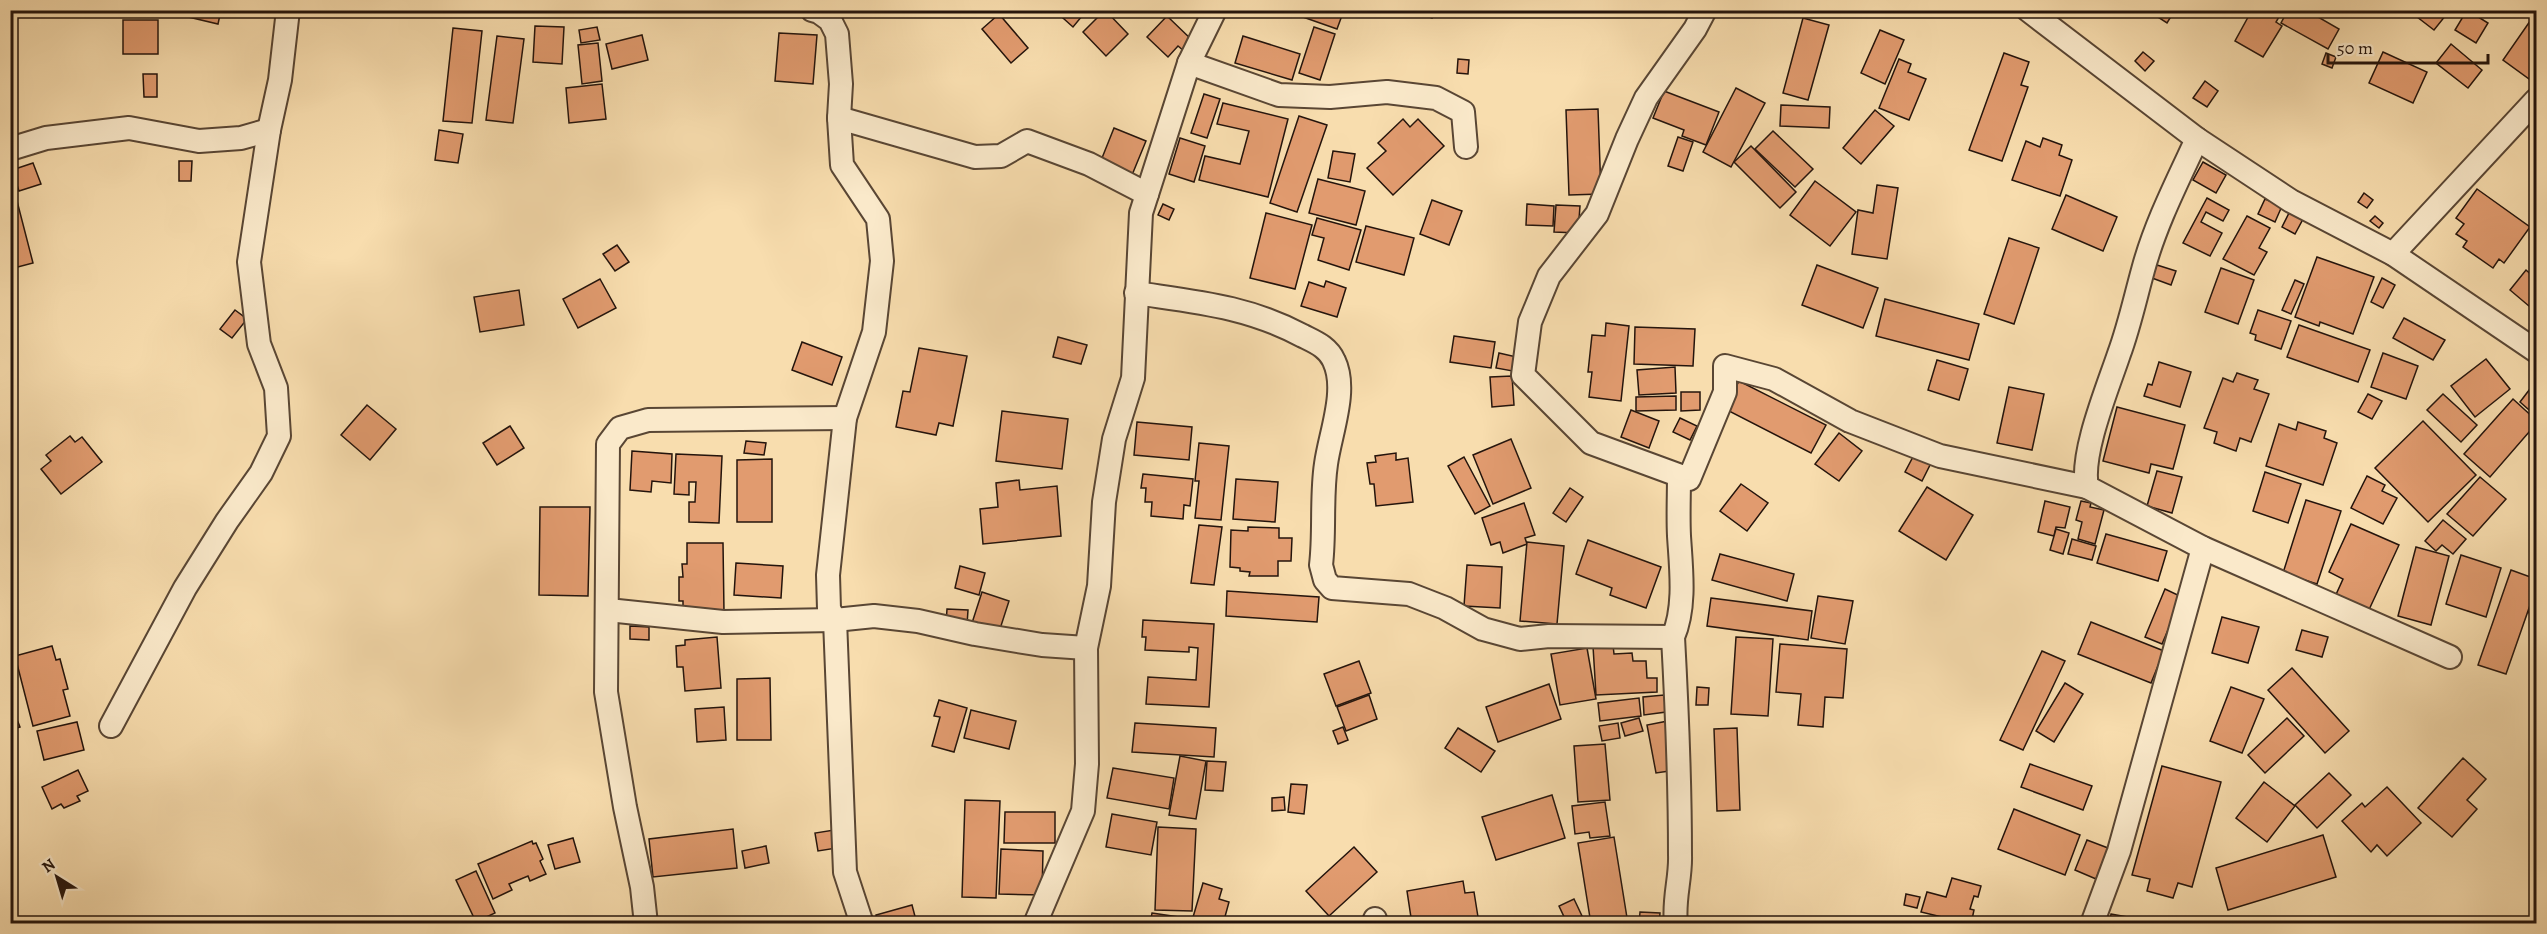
<svg xmlns="http://www.w3.org/2000/svg" width="2547" height="934" viewBox="0 0 2547 934" font-family="Alegreya,serif">
<rect width="100%" height="100%" fill="#f8ddae"/>
<filter id="stains"><feTurbulence type="fractalNoise" baseFrequency=".00333" numOctaves="4"/><feColorMatrix values="0 0 0 0 .2 0 0 0 0 .09 0 0 0 0 .02 0 0 0 .5 -.17"/></filter>
<radialGradient id="worn" r=".72"><stop offset=".6" stop-color="#630" stop-opacity="0"/><stop offset="1" stop-color="#630" stop-opacity=".3"/></radialGradient>
<g fill="#e19b6f" stroke="#24140c" stroke-width="1.5">
<path d="M159,10H221L218,24Z"/>
<path d="M1054,10H1087L1073,27Z"/>
<path d="M1105,10L1128,34L1106,56L1083,32Z"/>
<path d="M1283,10H1344L1337,29Z"/>
<path d="M1410,10H1434L1432,18Z"/>
<path d="M2147,10H2175L2167,23Z"/>
<path d="M2252,10H2283L2276,22L2282,26L2263,57L2235,41Z"/>
<path d="M2288,10H2306L2339,29L2328,49L2281,23Z"/>
<path d="M2408,10H2450L2434,30Z"/>
<path d="M2467,10L2488,23L2476,43L2455,30Z"/>
<path d="M2475,10H2490L2486,17Z"/>
<path d="M999,14L1028,48L1011,63L982,29Z"/>
<path d="M2535,14L2536,15V84L2503,60Z"/>
<path d="M1167,16L1193,41L1184,51L1178,46L1168,57L1147,37Z"/>
<path d="M1803,18L1829,25L1808,100L1783,93Z"/>
<rect x="123" y="20" width="35" height="34"/>
<path d="M535,26L564,27L562,64L533,62Z"/>
<path d="M597,27L600,40L581,43L579,30Z"/>
<path d="M1314,27L1335,34L1320,80L1299,73Z"/>
<path d="M453,28L482,31L472,123L443,121Z"/>
<path d="M1880,30L1904,40L1885,84L1861,73Z"/>
<path d="M779,33L817,35L813,84L775,81Z"/>
<path d="M642,35L648,60L612,69L606,44Z"/>
<path d="M497,36L524,39L513,123L486,120Z"/>
<path d="M1243,36L1300,54L1292,80L1235,63Z"/>
<path d="M598,43L602,81L582,84L578,45Z"/>
<path d="M2451,44L2482,70L2468,88L2436,63Z"/>
<path d="M2143,52L2154,61L2145,71L2135,61Z"/>
<path d="M2383,52L2427,72L2413,103L2369,83Z"/>
<path d="M2004,53L2029,62L2021,85L2028,87L2002,161L1969,150Z"/>
<path d="M2326,53L2336,57L2332,68L2322,64Z"/>
<path d="M1458,59L1469,60L1468,74L1457,73Z"/>
<path d="M1899,59L1911,64L1908,72L1926,79L1909,120L1879,108Z"/>
<path d="M143,74H157V97H144Z"/>
<path d="M2205,81L2218,91L2207,107L2193,98Z"/>
<path d="M602,84L606,119L569,123L566,88Z"/>
<path d="M1736,88L1765,103L1731,167L1703,152Z"/>
<path d="M1664,91L1719,112L1706,145L1682,136L1684,130L1653,118Z"/>
<path d="M1204,94L1220,99L1207,138L1191,133Z"/>
<path d="M1223,103L1288,119L1268,197L1199,180L1205,156L1240,164L1249,131L1217,124Z"/>
<path d="M1781,105L1830,107L1829,128L1780,126Z"/>
<path d="M1598,109L1601,194L1569,195L1566,110Z"/>
<path d="M1875,110L1894,126L1861,164L1843,148Z"/>
<path d="M1299,116L1327,125L1297,212L1270,203Z"/>
<path d="M1403,119L1410,127L1418,119L1444,146L1393,195L1367,168L1386,151L1378,143Z"/>
<path d="M1114,128L1146,141L1132,175L1100,163Z"/>
<path d="M439,130L463,134L458,163L435,160Z"/>
<path d="M1773,131L1813,169L1795,187L1755,149Z"/>
<path d="M1678,137L1693,142L1683,171L1668,166Z"/>
<path d="M1180,138L1205,146L1194,182L1169,174Z"/>
<path d="M2043,138L2062,145L2059,155L2072,160L2060,196L2012,180L2026,141L2040,147Z"/>
<path d="M1751,146L1796,192L1780,208L1734,162Z"/>
<path d="M1333,151L1355,154L1350,182L1328,178Z"/>
<path d="M179,161H192L191,181H179Z"/>
<path d="M2203,162L2226,175L2216,193L2193,180Z"/>
<path d="M33,163L41,184L19,191L12,170Z"/>
<path d="M2536,172V217L2530,173Z"/>
<path d="M1318,179L1365,191L1356,225L1309,213Z"/>
<path d="M1815,181L1856,212L1830,246L1790,215Z"/>
<path d="M1877,185L1898,188L1887,259L1852,254L1858,210L1873,213Z"/>
<path d="M2477,189L2530,227L2504,263L2499,259L2493,268L2463,247L2467,241L2456,234L2464,224L2456,218Z"/>
<path d="M2364,193L2373,200L2367,208L2358,202Z"/>
<path d="M2066,195L2117,217L2103,251L2052,229Z"/>
<path d="M2207,198L2229,210L2223,221L2206,212L2201,222L2222,233L2210,256L2183,243Z"/>
<path d="M2265,199L2282,206L2275,222L2258,214Z"/>
<path d="M1432,200L1462,211L1449,245L1420,234Z"/>
<path d="M17,201L33,263L10,269V203Z"/>
<path d="M1163,204L1174,209L1169,220L1158,215Z"/>
<path d="M1527,204L1554,206L1553,226L1526,225Z"/>
<path d="M1556,205L1580,206L1578,233L1554,232Z"/>
<path d="M1266,213L1312,225L1295,289L1250,278Z"/>
<path d="M2289,213L2303,219L2295,234L2282,227Z"/>
<path d="M2247,216L2270,228L2259,248L2267,252L2254,275L2223,259Z"/>
<path d="M2375,216L2383,223L2379,228L2370,221Z"/>
<path d="M1317,218L1361,230L1349,270L1318,260L1324,238L1312,235Z"/>
<path d="M1366,226L1414,238L1404,275L1356,262Z"/>
<path d="M2009,238L2039,248L2014,324L1984,314Z"/>
<path d="M617,245L629,262L615,271L603,254Z"/>
<path d="M2317,257L2374,277L2353,334L2320,322L2319,326L2295,317Z"/>
<path d="M1817,265L1878,288L1863,328L1802,305Z"/>
<path d="M2157,265L2176,271L2171,285L2152,278Z"/>
<path d="M2221,268L2254,280L2238,324L2205,312Z"/>
<path d="M2526,270L2536,279V312L2510,290Z"/>
<path d="M2382,278L2395,285L2383,308L2371,302Z"/>
<path d="M600,279L616,308L578,328L563,299Z"/>
<path d="M2295,280L2304,284L2291,314L2282,310Z"/>
<path d="M1326,281L1346,288L1337,317L1301,306L1309,282L1324,287Z"/>
<path d="M519,290L524,325L480,332L474,297Z"/>
<path d="M1885,299L1979,324L1969,360L1876,336Z"/>
<path d="M235,310L247,319L232,338L220,329Z"/>
<path d="M2258,310L2291,321L2281,349L2255,340L2256,335L2250,333Z"/>
<path d="M2404,318L2445,340L2433,360L2393,338Z"/>
<path d="M1606,323L1629,326L1621,401L1589,397L1592,372H1588L1592,335L1605,336Z"/>
<path d="M2299,325L2370,350L2358,382L2287,357Z"/>
<path d="M1635,327L1695,329L1693,366L1634,364Z"/>
<path d="M1454,336L1495,342L1491,368L1450,362Z"/>
<path d="M1058,337L1087,345L1081,364L1053,357Z"/>
<path d="M802,342L842,357L832,385L792,370Z"/>
<path d="M919,348L967,356L953,426L939,423L936,435L896,427L903,391L910,392Z"/>
<path d="M1499,353L1521,358L1518,372L1496,368Z"/>
<path d="M2383,353L2418,366L2406,399L2371,387Z"/>
<path d="M2486,359L2510,389L2475,417L2451,386Z"/>
<path d="M1937,360L1968,369L1959,400L1928,390Z"/>
<path d="M2159,362L2191,372L2180,407L2144,396L2148,384L2152,385Z"/>
<path d="M1675,367L1676,393L1639,395L1637,370Z"/>
<path d="M2237,373L2258,380L2254,389L2269,394L2251,442L2240,438L2236,451L2214,443L2217,432L2204,428L2223,378L2233,382Z"/>
<path d="M1512,376L1514,405L1492,407L1490,377Z"/>
<path d="M1739,381L1826,425L1811,453L1725,409Z"/>
<path d="M2536,381V416L2520,402Z"/>
<path d="M2009,387L2044,394L2032,450L1997,443Z"/>
<path d="M1681,392H1700V410L1681,411Z"/>
<path d="M2368,394L2382,401L2372,419L2358,412Z"/>
<path d="M2443,394L2477,425L2461,442L2427,410Z"/>
<path d="M1676,396V410L1636,411V397Z"/>
<path d="M2513,399L2536,420V424L2490,477L2464,454Z"/>
<path d="M367,405L396,429L370,460L341,435Z"/>
<path d="M2117,407L2185,425L2173,469L2151,464L2149,473L2103,461Z"/>
<path d="M1631,410L1659,421L1649,448L1621,437Z"/>
<path d="M1002,411L1068,419L1062,469L996,461Z"/>
<path d="M1680,418L1697,426L1690,440L1673,432Z"/>
<path d="M2423,421L2476,475L2428,522L2375,468Z"/>
<path d="M1137,422L1192,427L1189,460L1134,455Z"/>
<path d="M2298,422L2326,431L2324,438L2337,443L2323,485L2266,466L2279,424L2296,430Z"/>
<path d="M510,426L524,448L497,465L483,443Z"/>
<path d="M1839,433L1862,451L1839,481L1815,464Z"/>
<path d="M70,436L75,442L82,437L102,462L61,494L41,469L51,461L46,455Z"/>
<path d="M1511,439L1531,488L1493,504L1473,455Z"/>
<path d="M746,441L766,443L764,455L744,453Z"/>
<path d="M1199,443L1229,446L1221,520L1195,518L1199,481H1195Z"/>
<path d="M632,451L672,454L671,483L652,481L651,492L630,490Z"/>
<path d="M1396,453V460L1408,458L1413,502L1376,506L1374,484H1370L1367,463L1376,462L1375,456Z"/>
<path d="M676,454L722,456L719,523L689,522V502H695L696,482H689V495L674,494Z"/>
<path d="M1914,455L1931,463L1922,481L1905,472Z"/>
<path d="M1464,457L1490,506L1475,514L1448,466Z"/>
<path d="M772,459V522H737V460Z"/>
<path d="M2157,471L2182,477L2172,513L2147,506Z"/>
<path d="M2265,472L2301,484L2288,523L2253,511Z"/>
<path d="M1143,474L1193,479L1190,506L1184,505L1183,519L1151,516L1152,502H1145L1146,488H1141Z"/>
<path d="M2367,476L2385,485L2382,491L2397,498L2383,524L2351,508Z"/>
<path d="M2480,477L2506,499L2473,536L2447,514Z"/>
<path d="M1236,479L1278,482L1275,522L1233,519Z"/>
<path d="M1019,480L1020,490L1057,486L1061,536L983,544L980,509L998,507L996,483Z"/>
<path d="M1741,484L1768,503L1747,531L1720,511Z"/>
<path d="M1927,487L1973,515L1946,560L1899,531Z"/>
<path d="M1570,488L1583,497L1566,522L1553,513Z"/>
<path d="M2306,500L2341,511L2317,584L2283,573Z"/>
<path d="M2045,501L2070,507L2065,528L2056,527L2054,536L2038,532Z"/>
<path d="M2081,501L2091,503L2090,507L2104,510L2095,544L2078,539L2082,522L2076,520Z"/>
<path d="M1524,503L1535,535L1525,538L1527,544L1503,553L1500,542L1491,545L1482,518Z"/>
<path d="M540,507H590L588,596L539,595Z"/>
<path d="M2443,520L2466,539L2453,554L2442,545L2436,551L2425,541Z"/>
<path d="M2351,524L2399,545L2367,614L2334,599L2343,579L2329,572Z"/>
<path d="M1199,525L1222,527L1214,585L1191,583Z"/>
<path d="M1248,527L1279,528V538H1292L1291,561H1278V576H1249L1250,572L1240,571V568L1230,567L1231,530L1248,531Z"/>
<path d="M2056,529L2069,533L2063,554L2050,550Z"/>
<path d="M2106,534L2167,551L2158,581L2097,563Z"/>
<path d="M2072,539L2096,546L2092,560L2068,554Z"/>
<path d="M1588,540L1661,567L1646,608L1610,595L1612,588L1576,574Z"/>
<path d="M1527,542L1564,546L1557,624L1520,621Z"/>
<path d="M687,543H723L724,612H683V601H679V577H683L682,564H687Z"/>
<path d="M2416,547L2449,556L2431,625L2398,616Z"/>
<path d="M1720,554L1794,574L1787,601L1712,580Z"/>
<path d="M2461,555L2501,568L2486,617L2446,604Z"/>
<path d="M736,563L783,566L781,598L734,595Z"/>
<path d="M1467,565L1502,567L1500,608L1464,606Z"/>
<path d="M960,566L985,573L979,595L955,588Z"/>
<path d="M2511,570L2536,579V588L2506,674L2478,665Z"/>
<path d="M2165,589L2182,597L2162,644L2145,637Z"/>
<path d="M1227,591L1319,597L1317,622L1226,616Z"/>
<path d="M982,592L1009,601L999,632L972,623Z"/>
<path d="M1818,596L1853,601L1845,644L1811,638Z"/>
<path d="M1711,598L1812,611L1808,640L1707,626Z"/>
<path d="M2536,602V618L2528,612Z"/>
<path d="M947,609L968,610L967,625L946,624Z"/>
<path d="M2222,617L2259,627L2248,663L2212,653Z"/>
<path d="M1143,620L1214,624L1209,707L1146,704L1148,677L1196,680L1198,648L1189,647V652L1145,650L1146,637H1142Z"/>
<path d="M2091,622L2164,651L2151,683L2078,654Z"/>
<path d="M630,626L649,627V640L630,639Z"/>
<path d="M2302,630L2328,637L2322,657L2296,650Z"/>
<path d="M717,637L721,688L685,691L683,667H677L676,646L685,645V640Z"/>
<path d="M1736,637L1773,639L1768,716L1731,714Z"/>
<path d="M1780,644L1847,649L1843,698L1825,697L1823,727L1798,725L1801,694L1776,692Z"/>
<path d="M1613,645L1614,654L1632,653L1633,661H1646L1647,678H1657V692L1596,695L1593,646Z"/>
<path d="M52,646L56,660L60,659L68,689L63,690L70,716L33,726L15,656Z"/>
<path d="M1587,648L1596,699L1560,705L1551,654Z"/>
<path d="M2042,651L2065,661L2023,750L2000,740Z"/>
<path d="M1359,661L1371,693L1336,706L1324,674Z"/>
<path d="M2292,668L2349,731L2325,753L2268,690Z"/>
<path d="M770,678L771,740H737V679Z"/>
<path d="M2065,683L2083,694L2054,742L2036,731Z"/>
<path d="M1549,684L1561,719L1498,742L1486,707Z"/>
<path d="M1697,687L1709,688L1708,705H1696Z"/>
<path d="M2231,687L2264,699L2242,753L2210,741Z"/>
<path d="M1369,695L1377,719L1346,731L1337,707Z"/>
<path d="M1664,695L1666,712L1644,715L1643,697Z"/>
<path d="M1639,698L1641,716L1600,721L1598,703Z"/>
<path d="M939,700L967,708L954,752L932,746L940,717L934,716Z"/>
<path d="M10,702L20,727L10,730Z"/>
<path d="M724,707L726,740L697,742L695,709Z"/>
<path d="M971,710L1016,721L1009,749L964,738Z"/>
<path d="M1639,718L1643,731L1625,736L1621,723Z"/>
<path d="M2287,718L2304,736L2265,773L2248,755Z"/>
<path d="M1668,721L1676,770L1656,773L1647,725Z"/>
<path d="M77,722L84,750L44,760L37,731Z"/>
<path d="M1135,723L1216,728L1214,757L1132,752Z"/>
<path d="M1618,723L1620,738L1602,741L1599,726Z"/>
<path d="M1343,727L1348,740L1338,744L1333,731Z"/>
<path d="M1458,728L1495,751L1481,772L1445,748Z"/>
<path d="M1737,728L1740,810L1717,811L1714,729Z"/>
<path d="M1605,744L1610,800L1578,802L1574,746Z"/>
<path d="M1180,756L1206,761L1196,819L1169,815Z"/>
<path d="M2463,758L2486,779L2467,800L2477,809L2452,837L2418,808Z"/>
<path d="M1207,761L1226,762L1223,791L1205,790Z"/>
<path d="M2030,764L2092,786L2083,810L2021,787Z"/>
<path d="M2162,766L2221,782L2192,887L2178,883L2173,898L2147,891L2150,879L2132,875Z"/>
<path d="M1113,768L1174,778L1169,809L1107,798Z"/>
<path d="M78,770L88,791L77,796L80,801L64,808L61,804L52,809L42,787Z"/>
<path d="M2329,773L2351,795L2317,828L2295,805Z"/>
<path d="M2264,782L2295,806L2267,842L2236,818Z"/>
<path d="M1291,784L1307,785L1304,814L1288,812Z"/>
<path d="M2387,787L2421,823L2387,856L2377,845L2371,852L2342,821L2362,803L2365,807Z"/>
<path d="M1552,795L1565,838L1496,860L1482,817Z"/>
<path d="M1284,797L1285,810L1272,811V798Z"/>
<path d="M965,800L1000,801L996,898L962,897Z"/>
<path d="M1605,802L1610,836L1590,838L1589,832L1575,834L1572,806Z"/>
<path d="M2014,809L2080,835L2065,875L1998,849Z"/>
<path d="M1005,812H1055V843H1004Z"/>
<path d="M1112,814L1157,822L1151,855L1106,847Z"/>
<path d="M1158,827L1196,829L1192,911L1155,910Z"/>
<path d="M733,829L737,868L653,877L649,839Z"/>
<path d="M834,830L837,848L818,851L815,833Z"/>
<path d="M2323,835L2336,877L2228,910L2216,868Z"/>
<path d="M1614,837L1628,924H1591L1578,843Z"/>
<path d="M573,838L580,862L555,869L548,845Z"/>
<path d="M2087,840L2108,848L2096,879L2075,870Z"/>
<path d="M532,841L533,844L536,843L543,859L540,861L546,874L530,881L528,876L509,884L512,890L493,899L478,864Z"/>
<path d="M766,846L769,863L745,868L742,851Z"/>
<path d="M1354,847L1377,872L1329,916L1306,891Z"/>
<path d="M1001,849L1043,851L1042,895L999,894Z"/>
<path d="M476,871L495,913L476,922L456,880Z"/>
<path d="M1952,878L1981,886L1978,897L1974,896L1970,909L1974,910L1971,924L1921,912L1927,892L1946,897Z"/>
<path d="M1463,881L1465,893L1474,892L1478,917L1469,918L1470,924H1412L1407,891Z"/>
<path d="M1203,883L1222,889L1219,899L1229,902L1223,924H1191Z"/>
<path d="M1906,894L1920,897L1917,908L1904,905Z"/>
<path d="M1574,899L1582,916L1567,923L1559,906Z"/>
<path d="M912,905L917,924H878L876,915Z"/>
<path d="M1640,912L1660,913L1659,924H1639Z"/>
<path d="M1152,913L1185,918L1184,924H1150Z"/>
<path d="M2111,914L2139,919L2138,924H2109Z"/>
<path d="M1099,917L1127,922V924H1098Z"/>
</g>
<g fill="none" stroke-linecap="round" stroke-linejoin="round">
<g stroke="#594634" stroke-width="26">
<g id="minor">
<path d="M812,10L819,12L830,20L837,34L841,84L839,118L842,165L878,219L882,261L874,332L845,418L828,575L829,609L835,620L845,872L862,924"/>
<path d="M1705,10L1695,29L1646,98L1627,139L1597,214L1549,276L1530,322L1523,375L1591,443L1689,479L1725,392V366L1774,379L1850,421L1940,456L2087,487"/>
<path d="M2028,10L2197,139L2291,201L2393,254L2536,351"/>
<path d="M1189,63L1279,95L1330,97L1387,92L1436,98L1463,112L1466,147"/>
<path d="M839,118L975,157L1001,156L1027,141L1089,164L1147,194"/>
<path d="M2197,139C2177,182 2155,225 2143,270C2135,299 2129,327 2119,354C2108,387 2080,454 2087,487L2203,548L2450,657"/>
<path d="M10,149L46,138L129,128L199,141L241,138L269,130"/>
<path d="M2393,254L2536,100"/>
<path d="M1136,293C1196,302 1247,306 1303,336C1315,342 1328,347 1334,361C1348,390 1330,434 1326,464C1321,497 1325,532 1321,565L1325,580L1332,588L1409,594L1445,608L1483,629L1520,639L1549,636L1673,637"/>
<path d="M608,610L723,622L835,620L874,616L918,621L975,634L1042,645L1086,648"/>
<path d="M111,726L185,588L227,521L261,473L279,436L276,388L259,344L249,262L269,130L280,80L288,10"/>
<path d="M1375,919L1376,924"/>
<path d="M646,924L642,887L625,807L606,692L608,444L620,428L648,420L845,418"/>
<path d="M1035,924L1083,811L1087,764L1086,648L1099,586L1104,502L1114,439L1133,378L1141,213L1189,63L1215,10"/>
<path d="M1676,924C1673,900 1681,878 1680,855C1680,782 1677,710 1673,637C1686,607 1681,568 1679,536C1678,516 1679,496 1679,476"/>
<path d="M2092,924L2119,851L2203,548"/>
</g>
</g>
<use href="#minor" stroke="#fae9ca" stroke-width="22"/>
</g>
<rect width="2547" height="934" fill="none" stroke="#f8ddae" stroke-width="36"/>
<rect x="12" y="12" width="2523" height="910" fill="none" stroke="#24140c" stroke-width="3"/>
<rect x="18" y="18" width="2511" height="898" fill="none" stroke="#24140c" stroke-width="1.5"/>
<g transform="translate(57 877) rotate(323)" stroke="#fae9ca" stroke-width="4.5" paint-order="stroke">
<path d="M0-4.5L10 22L0 15L-10 22Z" fill="#24140c"/>
<text y="-9" font-size="16" font-weight="bold" text-anchor="middle" fill="#24140c">N</text>
</g>
<path d="M2328 54v9h160v-9" fill="none" stroke="#24140c" stroke-width="3"/>
<text x="2337" y="54" font-size="18" fill="#24140c" stroke="#fae9ca" stroke-width="4.5" paint-order="stroke">50 m</text>
<rect width="100%" height="100%" filter="url(#stains)"/>
<rect width="100%" height="100%" fill="url(#worn)"/>
</svg>
